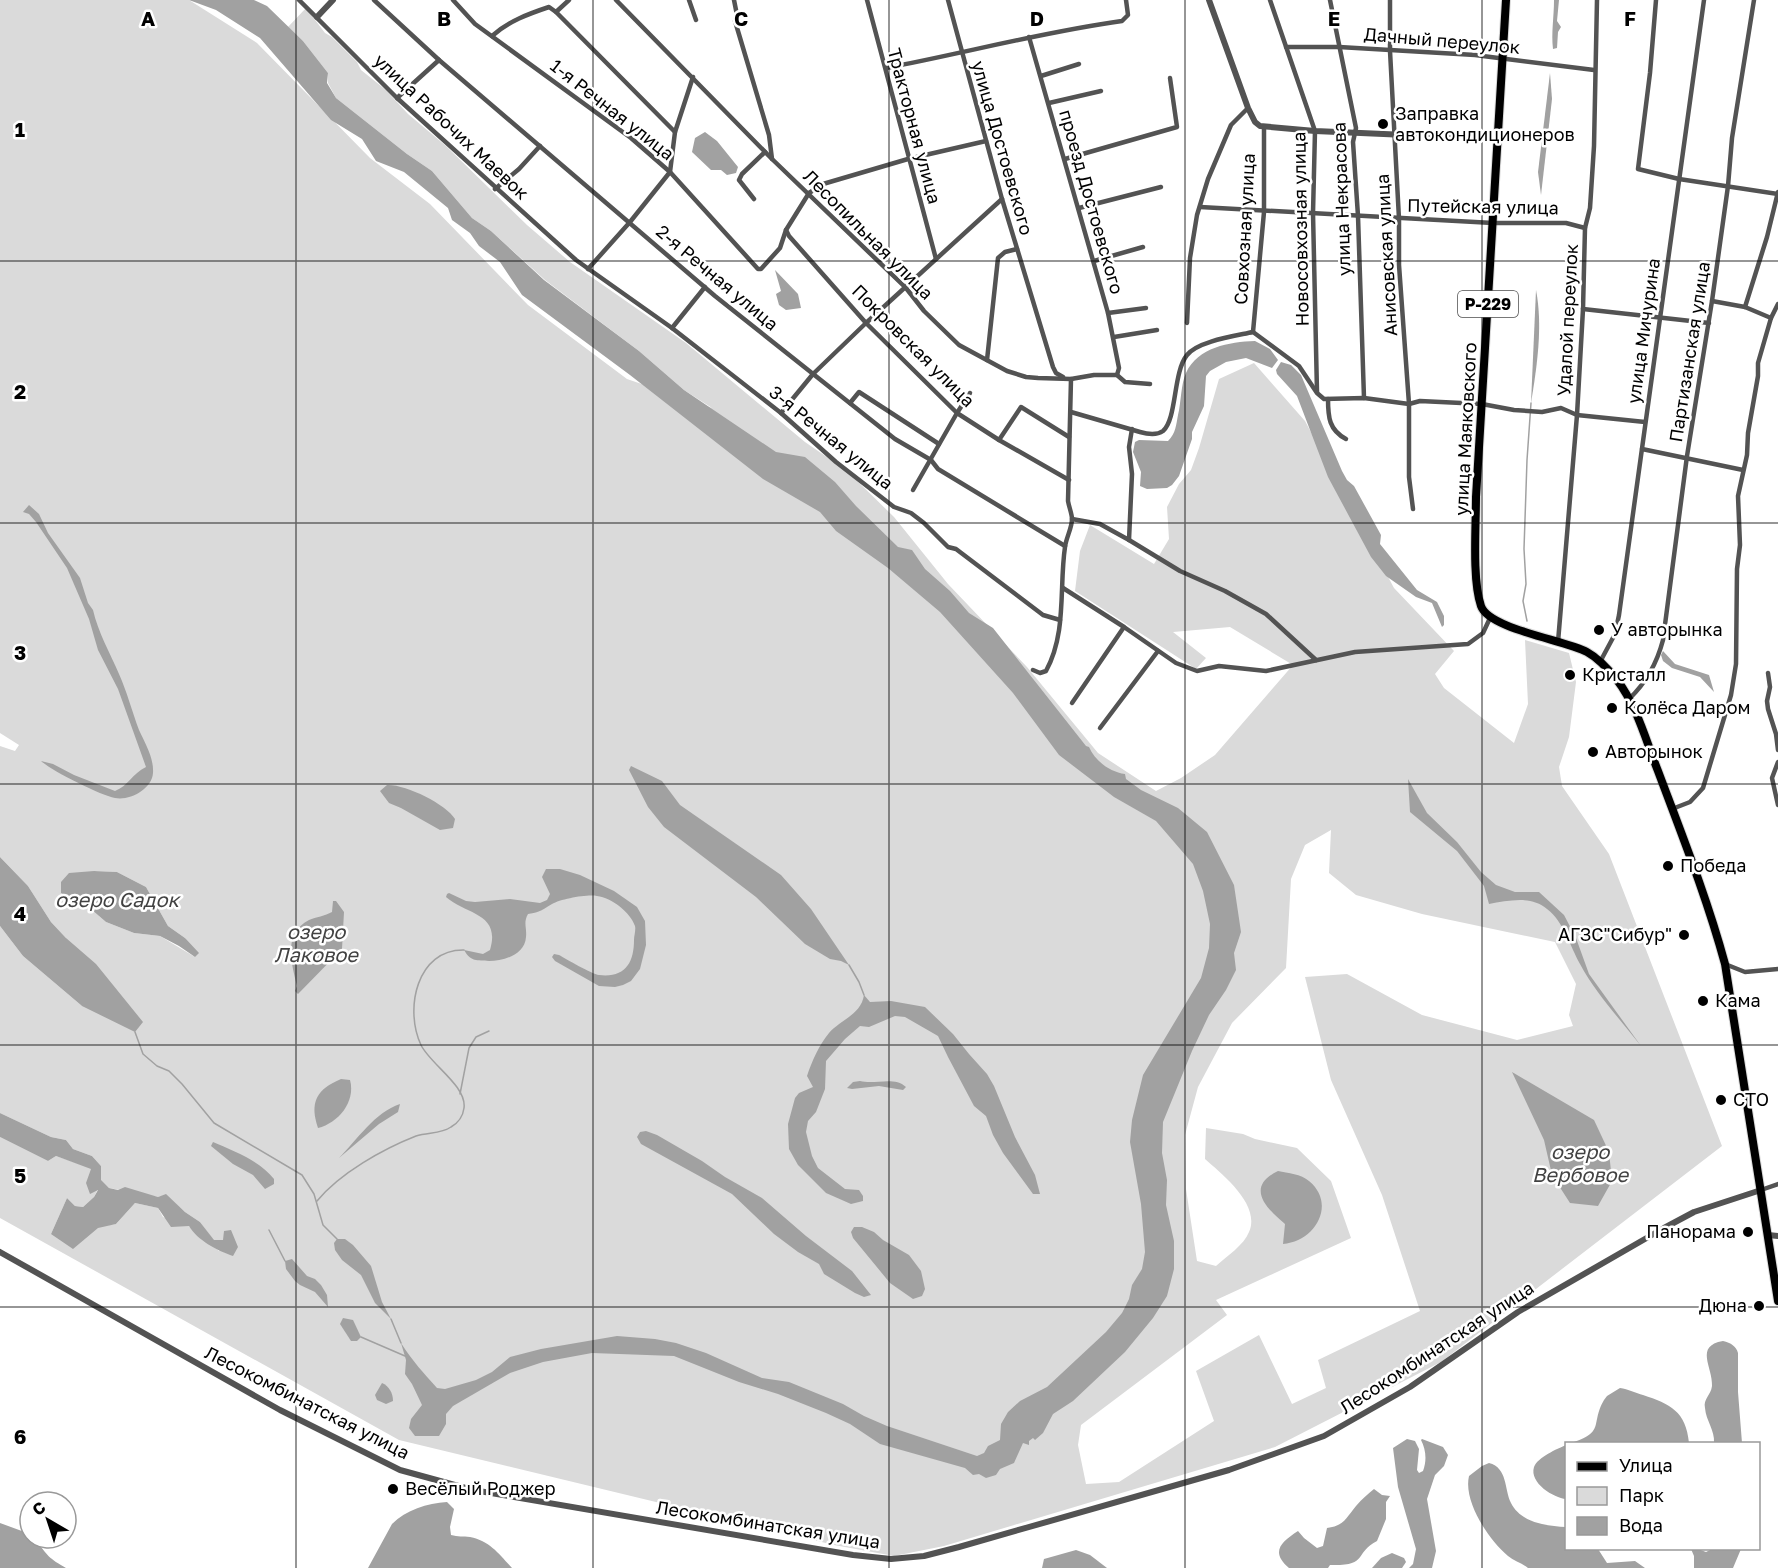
<svg xmlns="http://www.w3.org/2000/svg" width="1778" height="1568" viewBox="0 0 1778 1568" font-family="'Golos Text',sans-serif">
<rect width="100%" height="100%" fill="#fff"/>
<path fill="#dadada" fill-rule="evenodd" d="M0,0H189L257,43L370,158L430,204L528,305L627,379L712,408L684,390L639,351L545,280L491,231L472,218L432,171L407,154L336,98L328,83V73L303,41L288,27L306,8L325,33L332,37L357,62L361,70L386,90L408,114L446,146L527,225L570,262L686,343L805,442L847,471L894,517L948,584L1027,667L1098,753L1156,791L1181,778L1215,755L1293,665L1230,627L1173,632L1206,658L1196,669L1075,591L1080,551L1090,525L1154,564L1169,539L1167,507L1179,484L1191,470L1199,448L1219,379L1254,363L1305,421L1394,588L1454,651L1435,674L1444,688L1514,743L1528,704L1525,640L1569,653L1576,682L1569,737L1559,767L1562,786L1609,854L1722,1146L1441,1362L1275,1447L944,1546L894,1556L834,1545L399,1440L0,1218V1137L48,1161L56,1156L91,1168L96,1189H98L94,1197L83,1207L75,1206L67,1198L51,1234L116,1224L135,1203L158,1208L163,1217L189,1226L219,1251L223,1240L214,1241L200,1222L185,1212L166,1195L158,1197L109,1188L100,1180L101,1166L92,1156L73,1149L66,1140L51,1137L0,1113V926L23,956L82,1006L66,938L51,922L28,886L0,857V746L15,751L19,745L0,733ZM1331,830L1329,873L1356,895L1422,914L1555,942L1576,984L1569,1015L1573,1026L1517,1040L1422,1015L1347,974L1305,977L1331,1080L1382,1195L1420,1311L1318,1360L1326,1388L1292,1404L1259,1335L1196,1371L1214,1421L1119,1482L1086,1484L1078,1445L1081,1425L1227,1315L1216,1300L1351,1238L1331,1181L1297,1148L1255,1139L1243,1134L1206,1128L1205,1159C1223,1175 1261,1205 1249,1232C1244,1245 1227,1256 1216,1266L1197,1261L1186,1189L1185,1135L1198,1087L1232,1023L1286,968L1291,879L1305,845ZM94,871L117,872L146,887L168,926L185,938L195,957L160,936L134,933L106,922L92,910L61,893Z"/>
<g fill="#a1a1a1">
<path d="M189,0H254L267,6L303,41L328,73L327,83L336,98L407,154L432,171L472,218L491,231L544,280L639,351L684,390L776,452L805,457L835,482L856,506L898,547L912,550L925,569L950,591L969,613L993,628L1086,746L1089,747C1095,761 1110,772 1125,774L1126,779L1141,790L1178,808L1207,832L1234,885L1241,932L1234,953L1236,970L1226,990L1209,1015L1192,1051L1163,1122L1162,1153L1167,1180L1166,1205L1174,1241V1269L1167,1296L1153,1318L1125,1352L1073,1401L1053,1414L1043,1433L1035,1440L1033,1438L1029,1441V1445L1023,1443L1014,1463L1000,1469L996,1475L986,1478L979,1474L973,1475L965,1468L880,1444L850,1424L826,1413L778,1394L739,1382L674,1356L592,1353L543,1362L510,1373L453,1406L446,1414V1424L439,1436H415L409,1428L411,1419L422,1405L412,1384L405,1374L406,1360L401,1343C413,1362 423,1372 437,1388L445,1389L476,1380L492,1372L510,1357L541,1349L617,1336L655,1339L676,1343L706,1353L762,1378L789,1382L843,1404L864,1416L887,1426L977,1456L984,1453L988,1446L1000,1440L1001,1424L1008,1412L1020,1401L1047,1387L1106,1332L1122,1313L1129,1299L1132,1285L1142,1269L1145,1252L1141,1204L1130,1142L1132,1120L1143,1075L1201,978L1209,948L1210,924L1203,891L1193,864L1156,821L1114,797L1059,755L1013,693L940,612L888,568L836,531L820,512L763,479L630,375L522,295L500,262L479,246L470,233L452,220L448,208L404,172L376,161L362,139L331,120L260,38L216,10Z"/>
<path d="M1554,0H1559L1557,21L1561,27L1558,32L1557,48L1553,49C1551,33 1554,17 1554,0Z"/>
<path d="M1550,73L1552,99L1541,195L1538,172Z"/>
<path d="M705,132L717,141L738,167L736,173L727,175L721,170H711L692,152L695,138Z"/>
<path d="M775,270L798,294L801,308L786,310L779,305L776,294L781,291Z"/>
<path d="M1536,290C1543,326 1537,366 1531,403Z"/>
<path d="M1255,341L1270,349L1278,360L1272,368L1246,358L1226,362L1210,371L1206,376L1204,406L1192,432V439L1179,476L1172,485L1167,488L1147,489L1140,486L1141,472L1133,452L1135,442L1139,440L1168,441C1176,433 1176,425 1178,415C1181,403 1181,383 1186,373C1198,347 1229,342 1255,341Z"/>
<path d="M1281,362L1291,365L1301,375L1342,471L1347,480L1354,486L1381,535L1380,544L1417,590L1437,602L1444,616V625L1442,627L1432,603L1416,597L1386,576L1371,557L1328,477L1297,396L1277,374L1276,370Z"/>
<path d="M29,505L39,514L48,533L80,578L88,603L93,610C98,632 110,653 119,674C127,692 132,711 139,730C145,743 154,758 153,773C152,789 130,801 115,798C100,795 52,771 41,761L53,764L74,775L115,791C128,786 132,774 146,767L118,689L98,650L89,619L67,568L36,522L29,514L23,512Z"/>
<path d="M1663,651L1675,664L1709,675L1714,692L1700,677L1672,668L1663,661L1661,655Z"/>
<path d="M631,766L662,781L680,805L781,875L811,909L849,965L841,961L830,959L805,944L756,897L664,827L648,807L629,770Z"/>
<path d="M1408,779L1427,813L1457,842L1481,872L1496,885L1515,892H1539L1564,915L1576,938L1589,974L1641,1046C1620,1019 1596,994 1580,964C1570,946 1564,922 1547,909C1531,895 1508,901 1489,904L1484,886L1457,851L1410,812Z"/>
<path d="M387,785C405,784 446,804 455,819L453,828L440,830L401,808L389,803L380,791Z"/>
<path d="M0,857L28,886L51,922L66,938L96,964L143,1022L135,1032L82,1006L23,956L0,926Z"/>
<path d="M546,869H560L580,875L614,891L637,907L645,921L646,945L640,969L631,981L623,985L615,987L599,986L555,961L552,957L554,954L559,955C566,959 592,974 599,975C625,978 634,963 634,940C634,936 636,930 635,926C630,912 612,898 597,896C587,894 561,899 552,904C542,910 541,912 528,914C523,923 527,927 526,937C525,955 503,961 489,961C477,960 471,962 464,950L483,954L490,950C501,913 467,915 446,897L447,894L449,893L466,901L475,902L510,899L540,903L547,900L550,894L542,877Z"/>
<path d="M94,871L117,872L146,887L168,926L185,938L199,953L195,957L179,946L160,936L134,933L106,922L92,910L61,893V882L69,873Z"/>
<path d="M333,901H336L344,912L342,949L298,994L295,991L297,986C292,964 282,934 309,920C316,917 325,916 332,912Z"/>
<path d="M864,995L870,1002L891,1001L925,1007L953,1034L969,1054L987,1074L994,1086L1015,1137L1035,1175L1040,1194H1033L1003,1153L993,1135L986,1116L974,1106L948,1057L938,1036L905,1017L895,1016L869,1027L860,1026L845,1039L826,1061L825,1089L816,1112L808,1121L806,1132L812,1156L818,1168L845,1189L859,1190L863,1196V1201L851,1204L826,1193L798,1165L789,1149L788,1124L795,1098L799,1093L813,1087L807,1076C812,1061 819,1045 829,1033C840,1020 861,1015 864,995Z"/>
<path d="M1512,1072L1594,1120L1609,1152L1612,1181L1598,1206L1570,1203L1552,1175L1544,1140Z"/>
<path d="M341,1079L350,1080C356,1102 338,1123 318,1128C309,1102 317,1089 341,1079Z"/>
<path d="M860,1081C875,1085 894,1076 906,1087L903,1090L879,1086L852,1089L847,1088L853,1082Z"/>
<path d="M400,1104L398,1112L379,1124L339,1158C357,1140 375,1112 400,1104Z"/>
<path d="M0,1113L51,1137L66,1140L73,1149L92,1156L101,1166V1180L109,1188L118,1190L125,1187L158,1197L166,1194L185,1212L200,1222L214,1240H223L224,1231L231,1230L238,1247L233,1256C218,1251 197,1240 189,1226L171,1227L158,1208L135,1203L116,1224L98,1228L73,1249L51,1234L67,1198L75,1206L83,1207L94,1197L98,1190L90,1194L86,1183L91,1169L56,1156L48,1161L0,1137Z"/>
<path d="M646,1131L657,1135L702,1161L725,1177L762,1198L806,1236L852,1271L871,1295L864,1297L855,1293L824,1274L819,1264L798,1252L774,1234L732,1194L641,1144L637,1137L640,1132Z"/>
<path d="M213,1142C234,1151 260,1161 274,1179V1184L265,1189L253,1175L233,1164L211,1146Z"/>
<path d="M1278,1171C1288,1173 1301,1174 1309,1181C1337,1204 1315,1242 1283,1244L1285,1224C1266,1208 1245,1187 1278,1171Z"/>
<path d="M854,1227H862L874,1232L883,1240L909,1255L921,1271L925,1289L922,1296L913,1299L890,1283L853,1238L851,1232Z"/>
<path d="M337,1239H345L353,1245L371,1266L382,1302L391,1319L375,1303L361,1275L342,1260L335,1250L334,1243Z"/>
<path d="M292,1259L307,1276L315,1279L321,1285L327,1295L328,1307L315,1292L300,1285L295,1281L286,1269L285,1261Z"/>
<path d="M343,1318L353,1320L361,1337L357,1341H351L340,1324Z"/>
<path d="M1723,1341C1731,1343 1736,1346 1738,1353V1392L1742,1443H1714C1715,1430 1706,1421 1705,1408C1703,1399 1711,1395 1712,1386C1713,1367 1694,1346 1723,1341Z"/>
<path d="M382,1383C389,1386 393,1393 393,1401L386,1404L377,1400L375,1395Z"/>
<path d="M1620,1388C1628,1389 1636,1393 1643,1395C1670,1404 1686,1411 1689,1443H1571C1606,1432 1590,1424 1604,1400L1607,1396Z"/>
<path d="M1407,1439L1415,1441L1419,1449L1417,1470L1419,1473L1423,1471C1427,1460 1426,1450 1421,1440L1422,1439L1443,1447L1448,1455L1444,1466L1435,1475L1427,1499L1436,1551L1432,1568H1409L1413,1564L1416,1549L1398,1487L1393,1448Z"/>
<path d="M1566,1445V1499C1554,1498 1529,1483 1534,1467C1538,1457 1557,1449 1566,1445Z"/>
<path d="M1489,1463C1508,1468 1504,1489 1511,1503C1521,1523 1547,1526 1566,1527V1548L1598,1549L1607,1563L1635,1561L1645,1568H1528C1522,1563 1514,1561 1508,1556C1489,1540 1463,1502 1469,1476L1482,1466Z"/>
<path d="M1374,1489L1382,1495L1390,1496L1386,1502V1519L1377,1541C1353,1554 1369,1566 1330,1565L1328,1568H1289C1270,1552 1281,1542 1298,1531L1304,1538L1317,1548L1323,1546L1327,1528C1344,1526 1346,1518 1356,1506C1362,1499 1368,1494 1374,1489Z"/>
<path d="M447,1502L454,1509L450,1527L451,1535C458,1537 463,1536 470,1537C490,1541 499,1554 512,1568H368L392,1524C406,1510 427,1503 447,1502Z"/>
<path d="M0,1523L30,1534V1538L36,1539C46,1555 50,1559 66,1568H0Z"/>
<path d="M1691,1549H1698L1706,1552L1712,1549H1741L1733,1568H1694V1556Z"/>
<path d="M1076,1550L1090,1555L1107,1568H1042L1044,1559Z"/>
<path d="M1392,1553L1404,1558L1406,1562L1402,1568H1372L1381,1558Z"/>
</g>
<g fill="none" stroke-linecap="round" stroke-linejoin="round">
<g stroke="#a1a1a1" stroke-width="1.5">
<path d="M1527,621L1523,601L1526,584L1524,549L1527,460L1531,403"/>
<path d="M849,965L859,982L864,995"/>
<path d="M135,1032L143,1054L157,1066L169,1071L182,1084L214,1123L302,1175L314,1194L323,1225L337,1239"/>
<path d="M460,1094L469,1048L476,1037L489,1031"/>
<path d="M317,1201C340,1173 383,1149 416,1136C428,1132 441,1134 451,1127C458,1123 463,1116 464,1108C467,1086 430,1064 421,1045C404,1009 417,949 464,950"/>
<path d="M269,1230L285,1261"/>
<path d="M391,1319L401,1343"/>
<path d="M361,1337L405,1356"/>
</g>
<g stroke="#dbdbdb" stroke-width="10">
<path id="primary" d="M1506,0L1476,497C1476,526 1472,580 1481,606C1489,629 1564,640 1587,652C1598,658 1609,670 1617,680C1637,706 1646,741 1658,771C1682,835 1707,898 1725,964L1778,1301"/>
</g>
<g stroke="#535353" stroke-width="4.5">
<path d="M299,0L397,98L576,260L672,328L781,413L836,462L894,507L911,513L924,523L948,547L956,549L1043,615L1060,620"/>
<path d="M374,0L439,60L715,296L895,439L931,460L938,469L1065,546"/>
<path d="M453,0L475,24L631,138L670,172L758,269H761L780,248L786,230L809,193L823,184L908,159L986,141"/>
<path d="M616,0L772,159L906,288L924,311L959,345L1007,371L1026,377L1038,378L1071,379L1094,375H1117L1125,382L1150,384"/>
<path d="M689,0L696,20"/>
<path d="M734,0L737,15L735,21L769,135L772,159"/>
<path d="M867,0L936,259"/>
<path d="M948,0L1002,199L1053,367L1056,373L1063,377"/>
<path d="M1270,0L1315,131L1313,213L1317,392"/>
<path d="M1330,0L1356,128L1353,142L1358,216L1364,398"/>
<path d="M1390,0V51L1399,219V265L1409,404V477L1413,509"/>
<path d="M1656,0L1650,73L1638,169L1679,179L1778,194"/>
<path d="M556,12L675,132"/>
<path d="M492,36C509,21 528,14 549,7L556,12L569,0"/>
<path d="M1029,37L1108,313L1119,368L1117,375"/>
<path d="M1286,47H1339L1475,55L1594,70"/>
<path d="M886,68C965,53 1042,32 1122,21L1128,15L1126,0"/>
<path d="M1041,76L1079,64"/>
<path d="M397,98L439,60"/>
<path d="M1049,103L1101,91"/>
<path d="M1065,159L1177,127L1170,78"/>
<path d="M495,189L519,169L540,146"/>
<path d="M754,199L739,180L742,174L765,152"/>
<path d="M1200,207L1493,223H1566L1585,228"/>
<path d="M1079,208L1161,187"/>
<path d="M786,230L789,236L866,323L957,413L999,440L1069,480"/>
<path d="M1094,261L1143,247"/>
<path d="M588,269L630,222L670,172L675,132L693,77"/>
<path d="M1712,301L1745,307L1771,318"/>
<path d="M1745,307L1767,237L1778,192"/>
<path d="M1583,309L1709,323"/>
<path d="M1108,313L1146,308"/>
<path d="M1187,323L1190,258L1197,215L1208,179L1231,125L1248,108"/>
<path d="M672,328L705,287"/>
<path d="M1253,332L1264,212V128"/>
<path d="M1114,337L1157,330"/>
<path d="M987,360L998,258L1005,252L1017,249"/>
<path d="M1328,399C1328,417 1329,430 1346,439"/>
<path d="M850,403L859,392L939,444"/>
<path d="M1071,412L1140,432C1147,434 1156,436 1163,431C1177,419 1173,372 1187,355C1198,341 1235,336 1253,332L1299,366L1317,393L1324,399L1364,398L1409,404L1420,401L1482,404L1514,410L1542,412L1561,408L1577,415L1645,422"/>
<path d="M781,413L813,374L866,323L1002,199"/>
<path d="M999,440L1021,407L1069,437"/>
<path d="M1642,449L1743,470"/>
<path d="M913,490L957,413L970,393"/>
<path d="M1072,519L1100,524L1129,540L1132,474L1129,447L1132,429"/>
<path d="M1129,540L1180,571L1225,591L1266,614L1316,660"/>
<path d="M1063,588L1124,627L1176,663L1197,671L1219,666L1266,671L1355,652L1468,644L1483,633L1490,618"/>
<path d="M1558,642L1577,415L1583,309L1585,228L1590,208L1594,146L1597,0"/>
<path d="M1600,662L1615,634L1619,615L1704,0"/>
<path d="M1033,670L1040,673L1046,671C1067,633 1059,587 1065,547C1066,538 1072,528 1072,519C1072,514 1069,507 1068,501L1071,379"/>
<path d="M1768,673L1770,687L1767,701L1768,709L1776,734L1778,750"/>
<path d="M1629,699C1647,682 1657,663 1663,640L1687,456L1712,301L1728,186L1732,138L1754,0"/>
<path d="M1072,703L1124,627"/>
<path d="M1100,728L1158,651"/>
<path d="M1778,762L1772,778L1778,805"/>
<path d="M1672,809L1690,802L1703,788L1731,695L1736,664L1737,569L1740,545L1738,496L1747,455L1748,433L1758,376V363L1771,318L1778,304"/>
<path d="M1725,964L1745,972L1778,969"/>
<path d="M1761,1190L1778,1184"/>
</g>
<g stroke="#535353" stroke-width="6">
<path d="M1209,0L1248,108L1255,122L1260,126L1315,131L1498,139"/>
<path d="M317,17L333,0"/>
<path d="M1768,1235L1778,1236"/>
<path d="M0,1252L280,1410L400,1470L473,1490L853,1555L891,1559L924,1556L959,1547L1229,1470L1324,1436L1410,1387L1518,1312L1664,1228L1694,1212L1761,1190"/>
</g>
<use href="#primary" stroke="#000" stroke-width="8"/>
</g>
<path fill="none" stroke="#000" stroke-width="1.5" stroke-opacity="0.55" d="M296,0V1568M593,0V1568M889,0V1568M1185,0V1568M1482,0V1568M0,261H1778M0,523H1778M0,784H1778M0,1045H1778M0,1307H1778"/>
<g fill="#000" stroke="#fff" stroke-width="2">
<circle cx="1383" cy="124" r="6"/>
<circle cx="1599" cy="630" r="6"/>
<circle cx="1570" cy="675" r="6"/>
<circle cx="1612" cy="708" r="6"/>
<circle cx="1593" cy="752" r="6"/>
<circle cx="1668" cy="866" r="6"/>
<circle cx="1684" cy="935" r="6"/>
<circle cx="1703" cy="1001" r="6"/>
<circle cx="1721" cy="1100" r="6"/>
<circle cx="1748" cy="1232" r="6"/>
<circle cx="1759" cy="1306" r="6"/>
<circle cx="393" cy="1489" r="6"/>
</g>
<g text-anchor="middle" stroke-width="5" stroke-linejoin="round" paint-order="stroke">
<rect fill="#fff" stroke="#4c4c4c" stroke-width="1.5" x="1458" y="291" width="60" height="26" rx="4.5"/>
<g font-size="16" font-weight="bold" fill="#000">
<text x="1488" y="310">Р-229</text>
</g>
<g font-size="18" fill="#000" stroke="#fff">
<text transform="translate(1442 41) rotate(5)" y="6">Дачный переулок</text>
<text transform="translate(612 110) rotate(38)" y="6">1-я Речная улица</text>
<text transform="translate(914 126) rotate(75)" y="6">Тракторная улица</text>
<text transform="translate(451 127) rotate(43)" y="6">улица Рабочих Маевок</text>
<text transform="translate(1002 148) rotate(74)" y="6">улица Достоевского</text>
<text transform="translate(1342 199) rotate(-92)" y="6">улица Некрасова</text>
<text transform="translate(1091 202) rotate(74)" y="6">проезд Достоевского</text>
<text transform="translate(1483 207) rotate(1)" y="6">Путейская улица</text>
<text transform="translate(1245 229) rotate(-87)" y="6">Совхозная улица</text>
<text transform="translate(1301 229) rotate(-91)" y="6">Новосовхозная улица</text>
<text transform="translate(868 235) rotate(45)" y="6">Лесопильная улица</text>
<text transform="translate(1387 255) rotate(-93)" y="6">Анисовская улица</text>
<text transform="translate(717 278) rotate(40)" y="6">2-я Речная улица</text>
<text transform="translate(1568 320) rotate(-87)" y="6">Удалой переулок</text>
<text transform="translate(1644 331) rotate(-82)" y="6">улица Мичурина</text>
<text transform="translate(913 346) rotate(45)" y="6">Покровская улица</text>
<text transform="translate(1690 352) rotate(-81)" y="6">Партизанская улица</text>
<text transform="translate(1466 429) rotate(-87)" y="6">улица Маяковского</text>
<text transform="translate(831 438) rotate(39)" y="6">3-я Речная улица</text>
<text transform="translate(1437 1348) rotate(-33)" y="6">Лесокомбинатская улица</text>
<text transform="translate(307 1403) rotate(27)" y="6">Лесокомбинатская улица</text>
<text transform="translate(768 1525) rotate(9)" y="6">Лесокомбинатская улица</text>
</g>
<g font-size="18" fill="#000" stroke="#fff" text-anchor="start">
<text x="1395" y="120">Заправка<tspan x="1395" dy="21">автокондиционеров</tspan></text>
<text x="1611" y="636">У авторынка</text>
<text x="1582" y="681">Кристалл</text>
<text x="1624" y="714">Колёса Даром</text>
<text x="1605" y="758">Авторынок</text>
<text x="1680" y="872">Победа</text>
<text x="1672" y="941" text-anchor="end">АГЗС"Сибур"</text>
<text x="1715" y="1007">Кама</text>
<text x="1733" y="1106">СТО</text>
<text x="1736" y="1238" text-anchor="end">Панорама</text>
<text x="1747" y="1312" text-anchor="end">Дюна</text>
<text x="405" y="1495">Весёлый Роджер</text>
</g>
<g font-size="20" font-style="italic" fill="#424242" stroke="#fff">
<text x="117" y="907">озеро Садок</text>
<text x="316" y="939">озеро<tspan x="316" dy="23">Лаковое</tspan></text>
<text x="1580" y="1159">озеро<tspan x="1580" dy="23">Вербовое</tspan></text>
</g>
</g>
<g font-size="20" text-anchor="middle" font-weight="bold" fill="#000" stroke="#fff" stroke-width="5" stroke-linejoin="round" paint-order="stroke">
<text x="148" y="26">A</text>
<text x="444" y="26">B</text>
<text x="741" y="26">C</text>
<text x="1037" y="26">D</text>
<text x="1334" y="26">E</text>
<text x="1630" y="26">F</text>
<text x="20" y="137">1</text>
<text x="20" y="399">2</text>
<text x="20" y="660">3</text>
<text x="20" y="921">4</text>
<text x="20" y="1183">5</text>
<text x="20" y="1444">6</text>
</g>
<rect x="1565" y="1442" width="195" height="108" fill="#ffffff" stroke="#999999" stroke-width="1.5"/>
<rect x="1577" y="1462" width="30" height="9" fill="#000000" stroke="#999999" stroke-width="1.5"/>
<text x="1619" y="1472" font-size="18" fill="#000000">Улица</text>
<rect x="1577" y="1487" width="30" height="18" fill="#dadada" stroke="#999999" stroke-width="1.5"/>
<text x="1619" y="1502" font-size="18" fill="#000000">Парк</text>
<rect x="1577" y="1517" width="30" height="18" fill="#a1a1a1" stroke="#999999" stroke-width="1.5"/>
<text x="1619" y="1532" font-size="18" fill="#000000">Вода</text>
<g transform="translate(48 1520) rotate(321)"><circle r="28" fill="#ffffff" stroke="#999999" stroke-width="1.5"/>
<path d="M0-4.5L10 22L0 15L-10 22Z" fill="#000000"/>
<text y="-9" font-size="16" font-weight="bold" text-anchor="middle" fill="#000000">С</text>
</g>
</svg>
